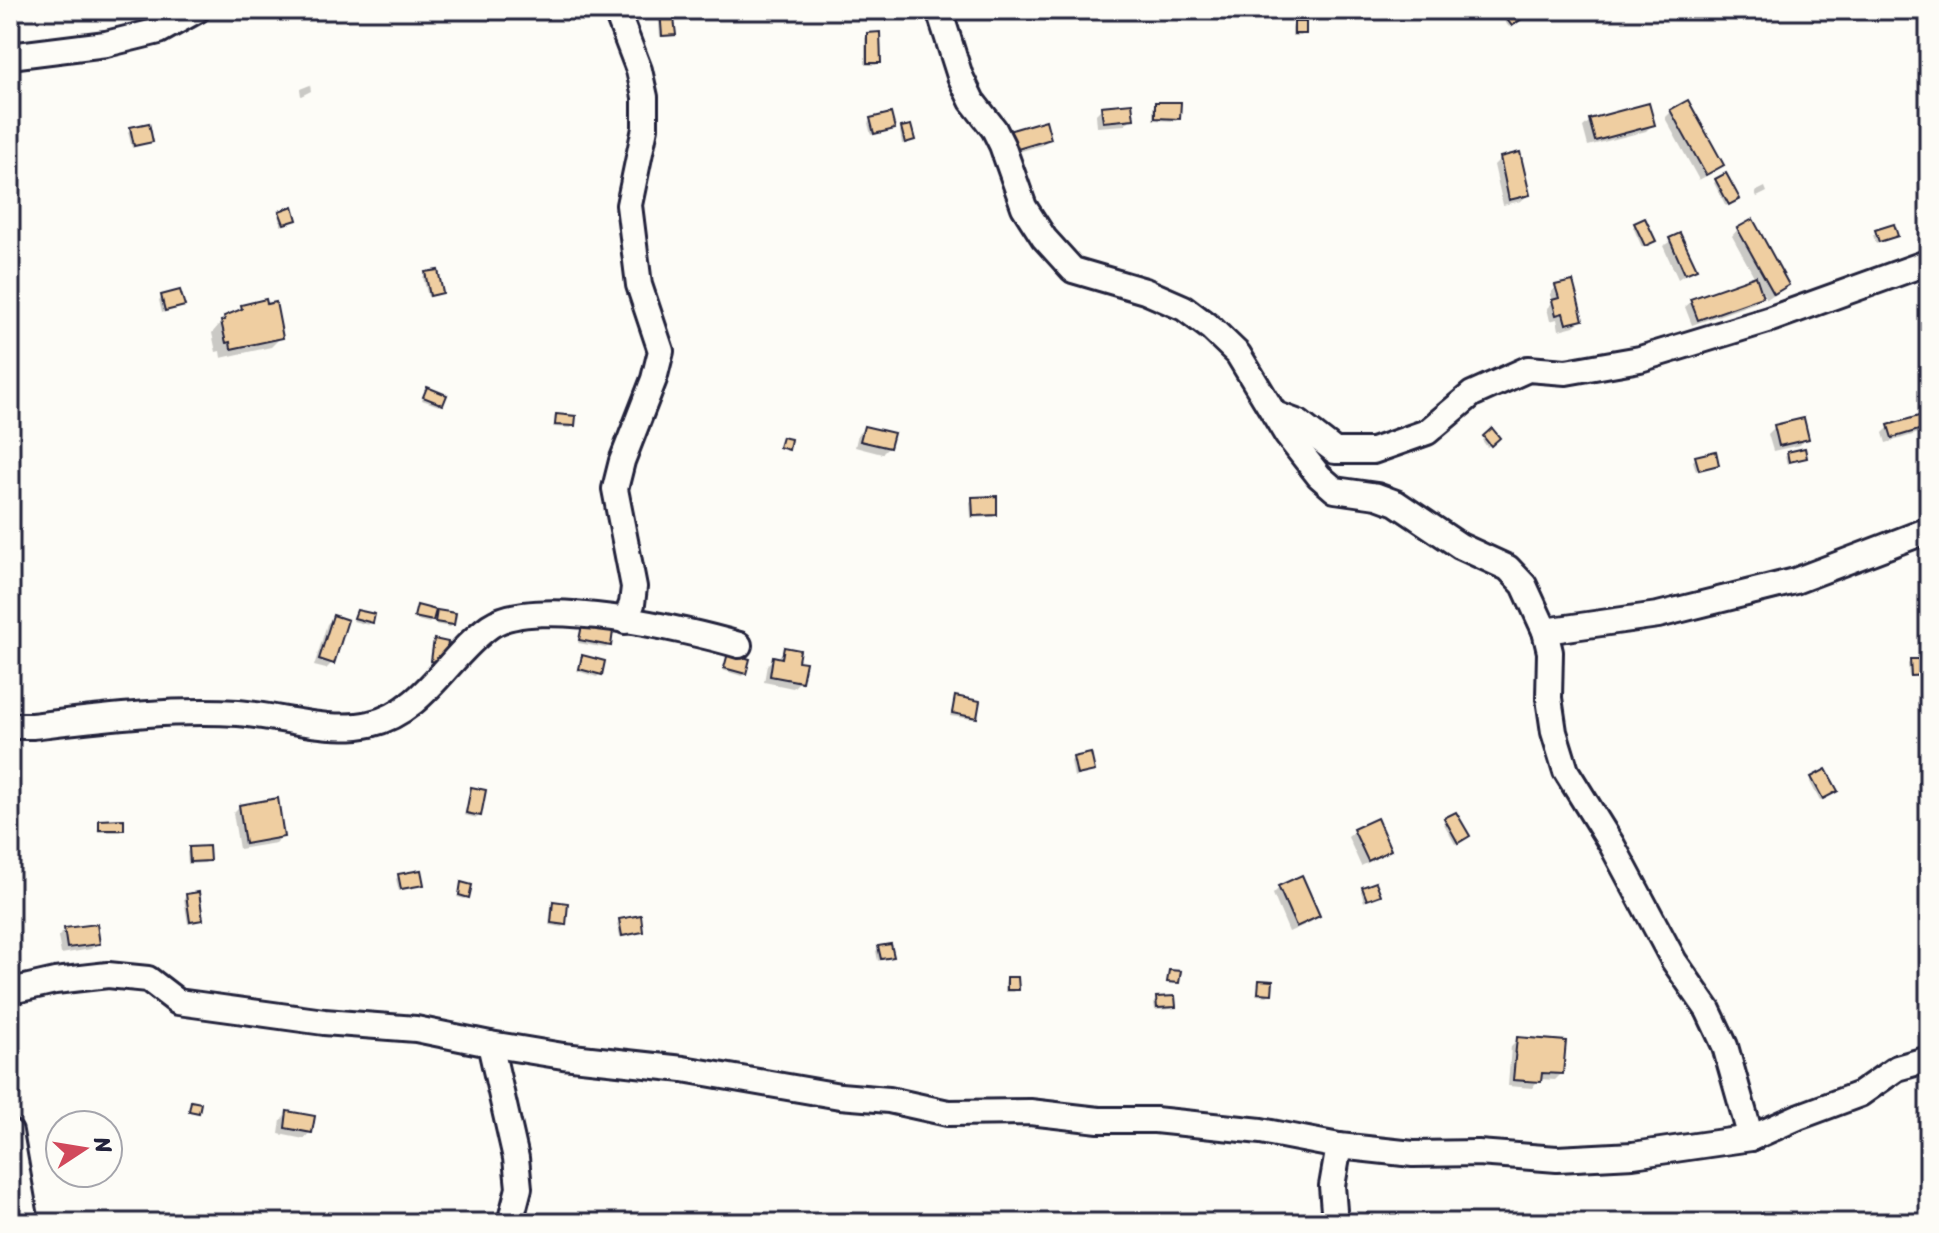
<svg xmlns="http://www.w3.org/2000/svg" width="1939" height="1233" viewBox="0 0 1939 1233" font-family="Sriracha,sans-serif">
<rect width="100%" height="100%" fill="#fdfcf7"/>
<filter id="ink" filterUnits="userSpaceOnUse"><feTurbulence type="fractalNoise" baseFrequency=".0125" numOctaves="2"/><feDisplacementMap in="SourceGraphic" scale="16" xChannelSelector="R" yChannelSelector="G"/><feConvolveMatrix kernelMatrix="1 2 1 2 8 2 1 2 1" color-interpolation-filters="sRGB"/></filter>
<g filter="url(#ink)">
<g fill="#0003">
<path d="M658,10H671L673,34L671,36L660,37Z"/>
<path d="M1512,10H1521L1524,14L1509,27L1502,18Z"/>
<path d="M1294,24L1304,33L1301,36H1292V27Z"/>
<path d="M868,35L879,62L876,65H865V38Z"/>
<path d="M310,85L311,91L301,96L300,89Z"/>
<path d="M1156,104L1178,118L1176,121L1153,120V107Z"/>
<path d="M1102,108L1132,118L1125,125L1097,127L1096,114Z"/>
<path d="M1671,112L1721,165L1715,171L1699,180L1665,118Z"/>
<path d="M871,120L892,128L871,135L868,123Z"/>
<path d="M1590,121L1652,125L1646,131L1588,146L1583,127Z"/>
<path d="M131,129L151,141L132,148L128,132Z"/>
<path d="M902,129L912,140L910,142L902,144L900,131Z"/>
<path d="M1049,139L1042,145L1004,156L1000,140Z"/>
<path d="M1501,158L1528,195L1521,201L1503,205L1494,165Z"/>
<path d="M1717,180L1734,201L1726,206L1714,183Z"/>
<path d="M1765,187L1767,192L1757,197L1755,192Z"/>
<path d="M280,212L295,219L281,226L278,215Z"/>
<path d="M1636,225L1651,243L1642,247L1633,227Z"/>
<path d="M1893,226L1896,235L1876,244L1873,235Z"/>
<path d="M1738,229L1787,285L1767,299L1759,286L1761,297L1754,303L1692,325L1685,307L1692,301L1755,278L1732,236Z"/>
<path d="M1679,236L1694,268L1678,279L1663,246Z"/>
<path d="M426,274L441,292L438,295L428,297L423,277Z"/>
<path d="M1556,287L1581,319L1574,326L1559,330L1557,319L1550,321L1547,308L1552,303L1550,294Z"/>
<path d="M162,297L183,306L162,313L159,300Z"/>
<path d="M242,307L281,337L271,347L221,358L220,351L216,352L212,333L225,318Z"/>
<path d="M425,392L441,404L439,406L422,400Z"/>
<path d="M1929,415V430L1886,443L1883,433L1889,427Z"/>
<path d="M556,416L573,425L571,428L553,427Z"/>
<path d="M1775,427L1806,438L1800,445L1773,451L1768,434Z"/>
<path d="M865,428L889,447L882,454L855,447L858,434Z"/>
<path d="M1492,431L1498,438L1487,447L1482,440Z"/>
<path d="M1788,454L1805,457L1787,464L1785,457Z"/>
<path d="M1696,458L1717,464L1696,471L1693,461Z"/>
<path d="M973,499L995,514L993,517L971,518L970,502Z"/>
<path d="M418,608L432,618L438,612L453,624L450,627L434,624L435,617L429,623L413,619Z"/>
<path d="M357,612L371,622L368,625L353,621Z"/>
<path d="M334,617L332,663L326,669L314,666L327,624Z"/>
<path d="M583,628L609,645L606,648L578,643Z"/>
<path d="M435,641L440,665L429,664Z"/>
<path d="M785,649L795,662L800,681L793,688L764,682L767,665L774,658L777,659Z"/>
<path d="M729,655L744,673L742,676L722,670Z"/>
<path d="M583,657L600,674L597,677L577,671Z"/>
<path d="M1910,661L1923,674L1920,677H1909L1908,664Z"/>
<path d="M956,698L975,717L973,719L950,716Z"/>
<path d="M1074,758L1093,771L1074,777L1071,761Z"/>
<path d="M1812,779L1833,793L1820,801L1810,782Z"/>
<path d="M472,789L479,815L477,818L464,815Z"/>
<path d="M240,806L282,837L276,843L239,849L233,813Z"/>
<path d="M1446,820L1465,839L1455,844L1443,822Z"/>
<path d="M100,822L122,829L120,832H97Z"/>
<path d="M1355,831L1389,850L1382,856L1361,866L1348,837Z"/>
<path d="M190,849L208,860L205,863L188,864L187,852Z"/>
<path d="M399,876L422,884L399,891L396,879Z"/>
<path d="M462,885L468,896L465,899L457,897Z"/>
<path d="M1279,888L1318,916L1311,922L1289,932L1273,894Z"/>
<path d="M1363,888L1378,895L1364,902L1361,891Z"/>
<path d="M187,896L201,919L198,922L188,924L184,899Z"/>
<path d="M554,904L564,924L562,927L549,925L551,906Z"/>
<path d="M620,921L641,931L620,937L617,924Z"/>
<path d="M65,930L97,943L91,949L61,954L58,937Z"/>
<path d="M879,948L891,956L878,961L876,951Z"/>
<path d="M1008,979L1017,989L1014,992H1005V982Z"/>
<path d="M1260,982L1270,994L1267,996L1256,995Z"/>
<path d="M1157,999L1174,1007L1171,1009L1155,1010L1154,1002Z"/>
<path d="M1518,1039L1561,1074L1555,1080L1539,1079L1532,1088L1508,1086L1511,1046Z"/>
<path d="M288,1113L310,1132L304,1139L279,1134L281,1120Z"/>
<path d="M55,1136H60V1150L52,1149L53,1138Z"/>
</g>
<g fill="#efcea1" stroke="#22223b" stroke-width="2">
<path d="M660,10H673L676,35L662,36Z"/>
<path d="M1509,10H1523L1527,15L1512,26L1503,14Z"/>
<rect x="1294" y="22" width="12" height="12"/>
<path d="M880,32L881,63H867V33Z"/>
<path d="M1688,100L1724,165L1706,175L1670,110Z"/>
<path d="M1155,102H1181L1180,119L1155,118Z"/>
<path d="M1132,103L1134,119L1103,122L1101,106Z"/>
<path d="M1649,103L1655,125L1595,141L1589,119Z"/>
<path d="M891,113L895,129L874,134L870,118Z"/>
<path d="M1046,120L1051,139L1011,151L1005,132Z"/>
<path d="M149,123L153,142L134,146L130,127Z"/>
<path d="M911,125L915,140L905,143L901,127Z"/>
<path d="M1520,152L1530,195L1509,200L1500,157Z"/>
<path d="M1726,173L1740,199L1729,205L1715,179Z"/>
<path d="M293,206L297,220L284,224L279,211Z"/>
<path d="M1645,218L1656,241L1645,246L1634,223Z"/>
<path d="M1753,219L1789,285L1774,294L1737,228Z"/>
<path d="M1894,224L1898,236L1879,242L1875,230Z"/>
<path d="M1680,233L1697,269L1685,274L1669,238Z"/>
<path d="M438,270L443,293L430,296L425,272Z"/>
<path d="M1756,276L1763,297L1698,320L1690,299Z"/>
<path d="M1573,281L1583,320L1566,324L1563,313L1556,315L1552,300L1559,298L1555,285Z"/>
<path d="M180,290L185,306L165,311L161,295Z"/>
<path d="M266,299L267,304L276,302L283,338L231,349L230,342L226,343L221,321L225,320L224,316L242,309L241,305Z"/>
<path d="M427,387L447,395L443,405L423,397Z"/>
<path d="M1929,413V427L1892,438L1888,425Z"/>
<path d="M556,414L576,416L575,426L555,425Z"/>
<path d="M1804,418L1809,439L1779,446L1774,425Z"/>
<path d="M864,426L894,433L890,448L860,441Z"/>
<path d="M1492,428L1500,438L1491,446L1483,436Z"/>
<path d="M782,437L791,439L789,450L779,447Z"/>
<path d="M1805,448L1807,458L1789,462L1787,452Z"/>
<path d="M1716,451L1719,465L1699,470L1695,456Z"/>
<path d="M997,496V515L973,516L972,497Z"/>
<path d="M417,605L436,610L433,621L414,617Z"/>
<path d="M357,610L375,614L373,623L354,618Z"/>
<path d="M437,610L456,613L454,625L435,622Z"/>
<path d="M333,615L348,620L334,664L319,659Z"/>
<path d="M582,625L613,631L611,646L579,640Z"/>
<path d="M434,639L448,642L445,664L431,661Z"/>
<path d="M784,647L800,650L798,661L806,662L802,682L770,676L773,656L782,658Z"/>
<path d="M728,653L750,659L746,674L724,668Z"/>
<path d="M582,655L605,661L602,675L579,669Z"/>
<path d="M1910,659H1924L1925,675L1911,676Z"/>
<path d="M955,696L980,701L977,718L952,713Z"/>
<path d="M1091,753L1095,771L1077,775L1073,757Z"/>
<path d="M1826,769L1838,791L1823,799L1811,777Z"/>
<path d="M471,787L486,790L481,816L466,813Z"/>
<path d="M278,798L284,837L245,844L239,805Z"/>
<path d="M1456,812L1470,836L1458,843L1444,818Z"/>
<path d="M1377,818L1391,850L1368,861L1353,829Z"/>
<path d="M124,819V830H99V820Z"/>
<path d="M209,846L210,861L190,862L189,847Z"/>
<path d="M421,870L424,885L401,889L398,874Z"/>
<path d="M1302,875L1320,916L1296,927L1278,886Z"/>
<path d="M461,882L472,885L469,898L459,895Z"/>
<path d="M1376,882L1381,895L1367,900L1362,887Z"/>
<path d="M199,892L203,920L190,922L186,894Z"/>
<path d="M553,901L568,903L566,925L551,923Z"/>
<path d="M641,915L643,932L622,936L619,919Z"/>
<path d="M97,924L100,944L67,948L64,928Z"/>
<path d="M891,944L894,957L881,959L878,946Z"/>
<path d="M1169,970L1181,971L1179,983L1167,982Z"/>
<path d="M1007,977H1018L1019,990H1007Z"/>
<path d="M1259,980L1273,981L1272,994L1258,993Z"/>
<path d="M1175,996L1176,1007L1157,1008L1156,997Z"/>
<path d="M1517,1037L1566,1041L1563,1074L1542,1073L1541,1082L1513,1080Z"/>
<path d="M191,1101L201,1103L199,1113L189,1111Z"/>
<path d="M287,1111L315,1116L312,1133L285,1128Z"/>
</g>
<g fill="none" stroke-linecap="round" stroke-linejoin="round">
<g stroke="#22223b" stroke-width="30">
<g id="minor">
<path d="M616,10L639,70L645,97V128L629,205L639,285L661,351L654,379L622,461L615,489L634,587L632,604L625,621"/>
<path d="M939,10L960,76L972,101L994,129L1002,145L1024,207L1044,238L1073,270L1145,291L1184,308L1212,329L1238,354L1287,435L1319,476L1335,490L1377,496L1396,503L1460,546L1508,568L1524,585L1545,631L1550,652L1549,698L1554,732L1566,771L1612,845L1674,961L1708,1010L1725,1046L1751,1138"/>
<path d="M10,56L106,44L159,31L197,10"/>
<path d="M1275,414L1299,423L1335,451H1373L1427,432L1472,394L1528,369L1566,372L1640,359L1768,320L1929,262"/>
<path d="M1545,631L1658,615L1795,581L1929,530"/>
<path d="M10,726H32C100,718 169,709 238,713C279,716 330,733 370,724C424,712 448,656 490,626C535,594 688,630 739,645"/>
<path d="M10,988L20,989L55,981L108,975L148,979L178,1002L324,1022L416,1029L490,1044L516,1158L519,1188L510,1223"/>
<path d="M490,1044L563,1056L683,1069L840,1096L889,1100L948,1113L1030,1112L1099,1120H1155L1261,1131L1339,1146L1413,1154L1478,1153L1557,1159L1633,1155L1751,1138L1798,1117L1860,1094L1897,1068L1929,1059"/>
<path d="M10,1132L26,1223"/>
<path d="M1335,1223L1332,1186L1339,1146"/>
</g>
</g>
<use href="#minor" stroke="#fdfcf7" stroke-width="24"/>
</g>
</g>
<rect width="1939" height="1233" fill="none" stroke="#fdfcf7" stroke-width="40"/>
<rect x="20" y="20" width="1899" height="1193" fill="none" stroke="#22223b" stroke-width="3" filter="url(#ink)"/>
<g transform="translate(84 1149) rotate(78)"><circle r="38" fill="#fdfcf7" stroke="#a5a5ac" stroke-width="2"/>
<path d="M0-6L14 30L0 20L-14 30Z" fill="#d1495b"/>
<text y="-12" font-size="22" font-weight="bold" text-anchor="middle" fill="#22223b">N</text>
</g>
</svg>
